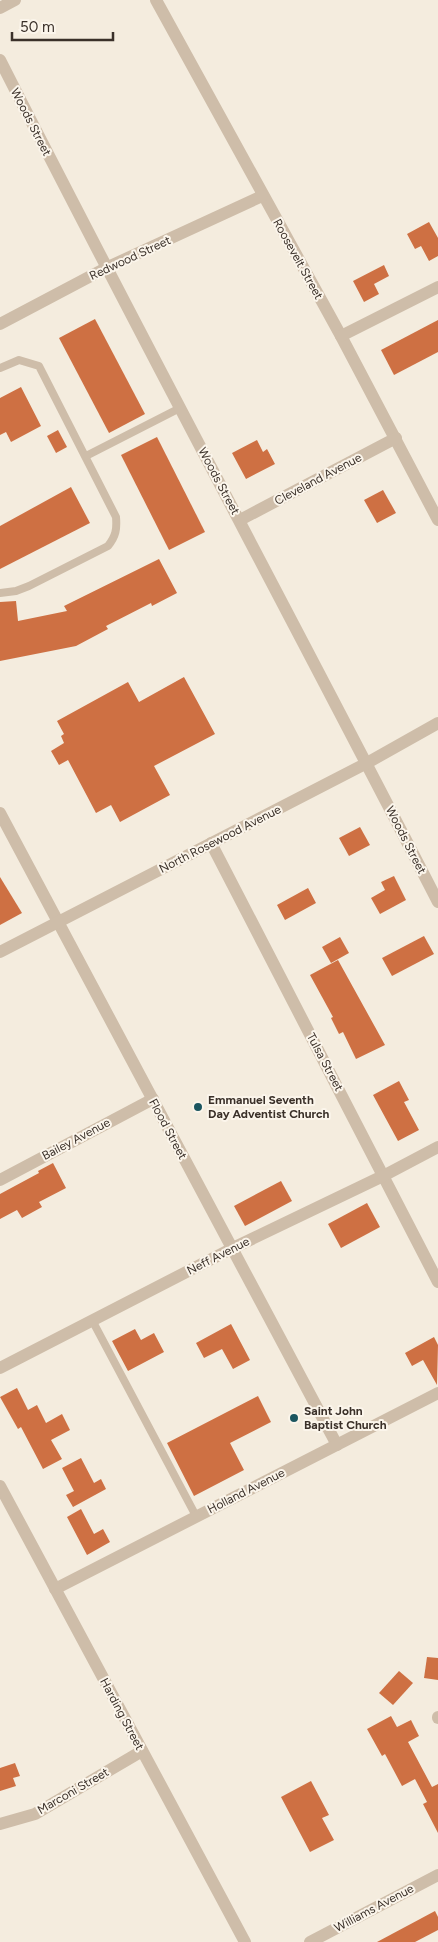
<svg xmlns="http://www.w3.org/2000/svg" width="438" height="1942" viewBox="0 0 438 1942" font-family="Figtree,sans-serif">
<rect width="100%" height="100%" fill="#f4ecde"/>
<g fill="#ce7043">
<path d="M429,222L438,238V256L429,261L421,246L415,249L407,234Z"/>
<path d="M384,265L389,276L374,284L379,294L364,302L353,281Z"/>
<path d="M95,319L145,414L109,433L59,338Z"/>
<path d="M438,320V352L394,375L381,350Z"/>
<path d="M21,387L41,426L11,442L6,432L0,435V398Z"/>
<path d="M58,430L67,447L56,453L47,436Z"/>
<path d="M157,437L205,532L169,550L121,455Z"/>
<path d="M257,440L263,452L267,449L275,464L246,479L232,453Z"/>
<path d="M71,487L90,523L0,569V526Z"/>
<path d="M383,490L396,513L377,523L364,500Z"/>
<path d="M159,559L177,593L152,606L151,603L106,626L108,629L76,646L0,661V602L16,601L18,621L67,611L64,606Z"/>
<path d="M184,677L215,734L154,766L170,795L120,822L111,805L96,813L68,760L59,765L51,751L64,743L61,736L64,734L57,721L128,682L139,702Z"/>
<path d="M360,827L370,845L349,856L339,838Z"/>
<path d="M394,876L406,900L380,914L371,898L385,890L381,882Z"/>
<path d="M0,877L22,913L0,925Z"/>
<path d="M308,888L316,903L285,920L277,905Z"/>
<path d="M424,936L434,954L392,976L382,958Z"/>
<path d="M340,937L349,953L331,963L322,947Z"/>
<path d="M338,960L385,1045L356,1059L343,1032L339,1034L331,1018L333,1017L310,975Z"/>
<path d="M399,1081L409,1100L404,1102L419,1130L398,1141L373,1095Z"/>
<path d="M53,1163L66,1188L39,1202L42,1207L22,1218L17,1210L0,1219V1194L39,1173L38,1171Z"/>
<path d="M281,1181L292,1201L245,1226L234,1206Z"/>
<path d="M367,1203L380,1227L341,1248L328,1224Z"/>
<path d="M231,1324L250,1360L233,1369L222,1349L204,1358L196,1343Z"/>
<path d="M135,1329L141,1340L154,1333L164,1352L128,1371L112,1341Z"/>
<path d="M434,1337L438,1345L437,1385L423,1360L412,1366L405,1353Z"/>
<path d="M17,1388L28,1410L37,1405L46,1423L62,1414L70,1430L51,1440L62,1459L43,1469L21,1427L18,1429L0,1397Z"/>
<path d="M258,1396L271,1422L230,1443L244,1470L194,1496L167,1443Z"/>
<path d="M81,1458L94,1483L101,1479L106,1489L73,1507L66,1495L74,1491L62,1468Z"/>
<path d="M81,1509L94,1534L103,1529L110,1542L87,1555L67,1517Z"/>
<path d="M427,1657L438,1658V1680L424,1678Z"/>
<path d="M399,1671L413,1683L393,1705L379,1693Z"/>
<path d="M391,1716L397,1727L411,1720L419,1736L408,1742L432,1787L438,1784V1833L423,1804L427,1802L415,1779L402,1786L385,1754L382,1756L367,1729Z"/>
<path d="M15,1763L20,1776L13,1778L16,1786L0,1791V1768Z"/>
<path d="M311,1781L329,1815L322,1818L334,1840L310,1852L281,1797Z"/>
<path d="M435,1911L438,1917V1930L415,1942H377Z"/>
</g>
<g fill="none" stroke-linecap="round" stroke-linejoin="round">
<g stroke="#cebda9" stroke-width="8">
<path d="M0,368L19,360L39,366L116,517C117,529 116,536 108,546L29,586L16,591L0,593"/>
<path d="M86,456L180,408"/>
<path d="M92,1320L196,1516"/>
</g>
<g stroke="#cebda9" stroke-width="12">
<path d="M156,0L341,336L438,520"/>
<path d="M0,8L15,0"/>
<path d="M0,60C143,342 293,620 438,902"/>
<path d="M0,324L106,268L262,196"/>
<path d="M341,336L438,287"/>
<path d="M240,520L396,438"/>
<path d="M0,813L337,1445"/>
<path d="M211,843L438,1282"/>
<path d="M0,1180L153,1099"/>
<path d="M0,1368L231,1249L385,1175L438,1147"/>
<path d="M55,1589L438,1393"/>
<path d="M438,1717V1718"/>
<path d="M0,1824L35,1814L142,1751"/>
<path d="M310,1942L438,1875"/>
</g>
<g stroke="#cebda9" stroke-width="12">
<path d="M0,952L367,763L438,723"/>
<path d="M0,1486L245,1942"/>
</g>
</g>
<g fill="#1b555f" stroke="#fbf5eb" stroke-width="2">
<circle cx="198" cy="1107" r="5"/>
<circle cx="294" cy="1418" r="5"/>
</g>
<g text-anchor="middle" stroke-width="4" stroke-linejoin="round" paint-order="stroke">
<g font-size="12" fill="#3a3029" stroke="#fbf5eb">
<text transform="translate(31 122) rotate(63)" y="4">Woods Street</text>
<text transform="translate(130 258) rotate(-25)" y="4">Redwood Street</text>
<text transform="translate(298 259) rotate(61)" y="4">Roosevelt Street</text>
<text transform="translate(318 479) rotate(-28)" y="4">Cleveland Avenue</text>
<text transform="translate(219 481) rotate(62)" y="4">Woods Street</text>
<text transform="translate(220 839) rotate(-27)" y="4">North Rosewood Avenue</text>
<text transform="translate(406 840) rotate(63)" y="4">Woods Street</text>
<text transform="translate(325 1062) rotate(62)" y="4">Tulsa Street</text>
<text transform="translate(168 1129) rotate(62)" y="4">Flood Street</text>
<text transform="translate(76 1139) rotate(-28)" y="4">Bailey Avenue</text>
<text transform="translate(218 1256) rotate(-27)" y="4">Neff Avenue</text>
<text transform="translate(246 1491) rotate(-27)" y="4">Holland Avenue</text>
<text transform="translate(122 1714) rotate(62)" y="4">Harding Street</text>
<text transform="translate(73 1791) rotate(-30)" y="4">Marconi Street</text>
<text transform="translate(374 1908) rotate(-28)" y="4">Williams Avenue</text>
</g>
<g font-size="12" font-weight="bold" fill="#3a3029" stroke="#fbf5eb" text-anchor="start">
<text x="208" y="1104">Emmanuel Seventh<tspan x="208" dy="14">Day Adventist Church</tspan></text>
<text x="304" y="1415">Saint John<tspan x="304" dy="14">Baptist Church</tspan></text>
</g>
</g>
<path d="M12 32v8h101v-8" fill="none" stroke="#3a3029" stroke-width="2.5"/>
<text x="20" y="32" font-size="15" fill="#3a3029" stroke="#fbf5eb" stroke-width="4" paint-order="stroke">50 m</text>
</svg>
